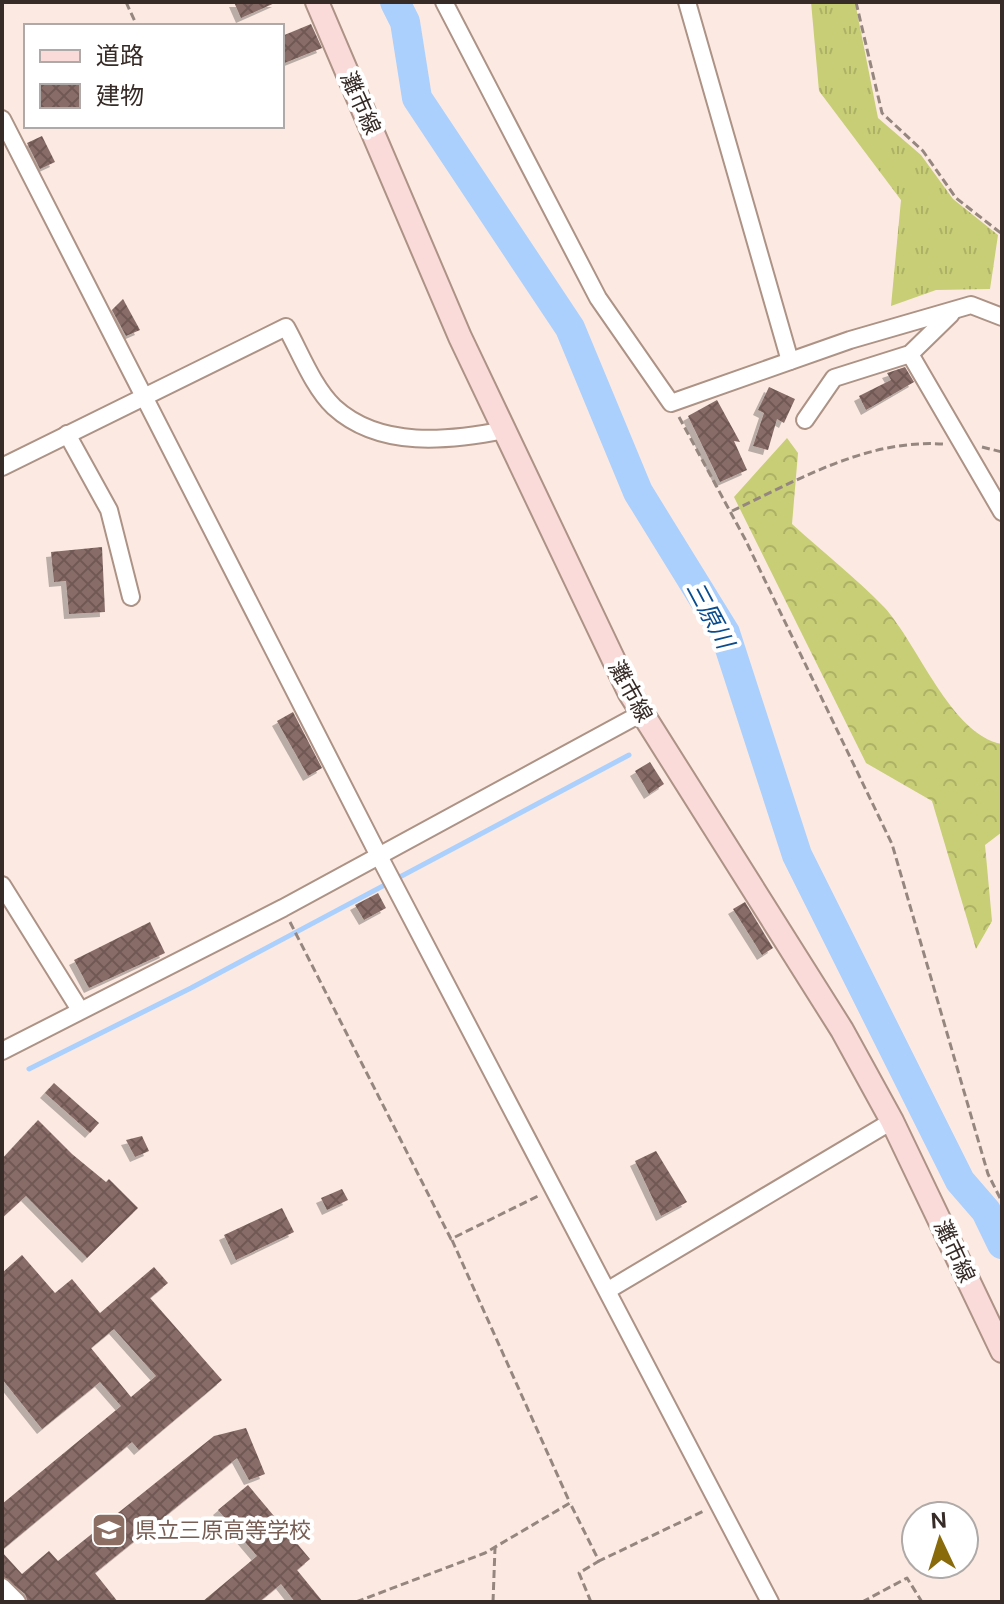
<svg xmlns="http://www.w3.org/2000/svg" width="1004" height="1604" viewBox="0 0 1004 1604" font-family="'DM Sans','Noto Sans JP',sans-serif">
<defs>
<pattern id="grass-tufts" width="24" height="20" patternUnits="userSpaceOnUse" patternTransform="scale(2)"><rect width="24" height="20" fill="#c7ce75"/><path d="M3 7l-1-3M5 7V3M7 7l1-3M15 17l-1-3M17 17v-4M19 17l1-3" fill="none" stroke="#acb165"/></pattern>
<pattern id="forest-crowns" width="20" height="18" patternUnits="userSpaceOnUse" patternTransform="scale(2)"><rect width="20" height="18" fill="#c7ce75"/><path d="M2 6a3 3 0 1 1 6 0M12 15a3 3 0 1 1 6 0" fill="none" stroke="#acb165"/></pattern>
<pattern id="building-cross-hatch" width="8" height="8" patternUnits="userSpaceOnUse" patternTransform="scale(2)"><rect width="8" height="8" fill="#886c68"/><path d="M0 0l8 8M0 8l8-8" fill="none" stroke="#705955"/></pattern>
<filter id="shadow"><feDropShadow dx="-5" dy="5" stdDeviation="0" flood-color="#0004"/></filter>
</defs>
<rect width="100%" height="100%" fill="#fceae2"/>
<path fill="url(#grass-tufts)" d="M811,2H855L878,118L921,155L953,199L998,235L990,289L936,290L891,306L901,200L819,91Z"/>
<path fill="url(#forest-crowns)" d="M787,438L798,453L792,524C823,552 856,578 884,607C918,644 951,735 1002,744V832L985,845L992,921L976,949L932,801L866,763L734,497Z"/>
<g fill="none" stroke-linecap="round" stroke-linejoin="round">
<path stroke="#abd0fd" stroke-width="5" d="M29,1069L191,988L629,755"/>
<path stroke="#abd0fd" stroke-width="30" d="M395,2L405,22L417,98L570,328L638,492L725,633L797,855L960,1181L986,1211L1002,1244"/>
</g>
<g fill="url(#building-cross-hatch)" fill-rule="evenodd" filter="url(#shadow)">
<path d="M234,2H277L241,18Z"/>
<path d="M311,24L322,48L282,64V36Z"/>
<path d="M42,136L55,162L40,169L27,143Z"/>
<path d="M123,299L140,330L126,336L112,310Z"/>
<path d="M905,367L914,382L866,410L859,396L891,380L887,373Z"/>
<path d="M769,387L795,399L784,423L777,419L768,450L753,446L764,413L758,410Z"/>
<path d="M717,400L740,442L734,441L747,470L720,482L688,416Z"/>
<path d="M102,547L105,612L69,614L66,581L54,582L51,552Z"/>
<path d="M293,712L322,768L308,776L277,721Z"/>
<path d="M650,762L664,784L649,794L635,771Z"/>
<path d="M378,893L386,908L364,920L355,905Z"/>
<path d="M745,902L773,948L762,955L733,909Z"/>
<path d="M150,922L165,953L89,988L74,960Z"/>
<path d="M54,1083L99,1123L90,1133L45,1093Z"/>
<path d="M38,1120L72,1154L106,1182L109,1179L138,1208L87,1258L26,1196L2,1218V1159Z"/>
<path d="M142,1136L149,1151L135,1157L126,1140Z"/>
<path d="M656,1151L687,1202L661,1216L635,1161Z"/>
<path d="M342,1189L348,1200L327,1210L321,1198Z"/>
<path d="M282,1208L294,1232L236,1260L224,1235Z"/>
<path d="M22,1255L55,1293L72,1279L100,1313L154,1267L168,1283L150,1298L222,1380L139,1450L132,1442L2,1550V1504L121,1406L100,1382L42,1429L2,1379V1273ZM114,1329L156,1376L131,1397L91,1348Z"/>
<path d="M246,1428L265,1474L249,1480L237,1458L95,1573L118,1602H28L25,1594L2,1576V1552L22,1574L49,1551L58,1561L214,1436Z"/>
<path d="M248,1485L310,1559L297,1570L323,1602H295L281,1584L259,1602H202L257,1556L218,1510Z"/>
</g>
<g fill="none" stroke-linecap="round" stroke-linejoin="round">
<g stroke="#ad9286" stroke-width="20">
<g id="minor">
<path d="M444,2L598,298L671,403L850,340L971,305L1002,317"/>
<path d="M687,2L790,361"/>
<path d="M2,119L379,856L770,1602"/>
<path d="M910,354L1002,512"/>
<path d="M805,420L834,378L910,354L951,314"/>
<path d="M67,434L109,510L131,597"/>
<path d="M2,467L286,327C300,352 313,387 334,407C380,449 449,441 505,430"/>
<path d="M2,885L80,1010"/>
<path d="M2,1051L283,908L642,713"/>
<path d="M610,1289L892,1121"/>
<path d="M2,1587L17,1602"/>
</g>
</g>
<g stroke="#ad9286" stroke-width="26">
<path id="secondary" d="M317,2L460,337L629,692L842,1030L892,1121L1002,1351"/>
</g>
<g stroke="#958780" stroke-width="3" stroke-dasharray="8 4" stroke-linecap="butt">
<path d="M126,2L137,26"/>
<path d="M856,2L882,113L923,151L956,198L1002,234"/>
<path d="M679,417L745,539L892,844L988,1174L1002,1202"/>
<path d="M982,447L1002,452"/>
<path d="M732,511C798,480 867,439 943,444"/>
<path d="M290,922L451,1239L538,1196"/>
<path d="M452,1240L570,1503"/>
<path d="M356,1602L485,1553L570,1503L599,1561L706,1510"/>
<path d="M493,1602L495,1548"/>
<path d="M591,1602L579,1573L599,1561"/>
<path d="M862,1602L907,1578L922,1602"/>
</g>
<use href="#minor" stroke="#fff" stroke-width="16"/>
<use href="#secondary" stroke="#fbdada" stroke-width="22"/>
</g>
<defs>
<g id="school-square" transform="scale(1.8)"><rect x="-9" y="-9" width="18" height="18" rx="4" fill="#8d6e63" stroke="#fff"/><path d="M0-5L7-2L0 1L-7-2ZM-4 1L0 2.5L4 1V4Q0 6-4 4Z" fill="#fff"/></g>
</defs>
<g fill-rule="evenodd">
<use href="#school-square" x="109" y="1530"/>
</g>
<g text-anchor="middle" stroke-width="8" stroke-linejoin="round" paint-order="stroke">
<g font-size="22" fill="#362b26" stroke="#fff">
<text transform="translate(361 103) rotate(66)" y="8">灘市線</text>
<text transform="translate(631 691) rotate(61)" y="8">灘市線</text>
<text transform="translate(955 1251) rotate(65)" y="8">灘市線</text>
</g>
<g font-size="22" fill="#785e54" stroke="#fff" text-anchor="start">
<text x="135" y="1538">県立三原高等学校</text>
</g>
<g font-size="24" font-style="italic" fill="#0a4c8d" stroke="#fff">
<text transform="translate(710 615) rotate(62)" y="8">三原川</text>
</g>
</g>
<rect width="1004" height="1604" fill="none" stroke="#362b26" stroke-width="8"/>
<rect x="24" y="24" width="260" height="104" fill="#ffffff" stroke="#afaaa8" stroke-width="2"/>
<rect x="40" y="50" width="40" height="12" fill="#fbdada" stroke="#afaaa8" stroke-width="2"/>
<text x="96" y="64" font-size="24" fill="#362b26">道路</text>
<rect x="40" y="84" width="40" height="24" fill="url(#building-cross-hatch)" stroke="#afaaa8" stroke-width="2"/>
<text x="96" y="104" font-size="24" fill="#362b26">建物</text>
<g transform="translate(940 1540) rotate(356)"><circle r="38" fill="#ffffff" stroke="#afaaa8" stroke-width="2"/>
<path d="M0-6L14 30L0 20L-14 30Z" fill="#8a6b0b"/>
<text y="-12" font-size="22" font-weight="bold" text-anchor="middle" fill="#362b26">N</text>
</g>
</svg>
